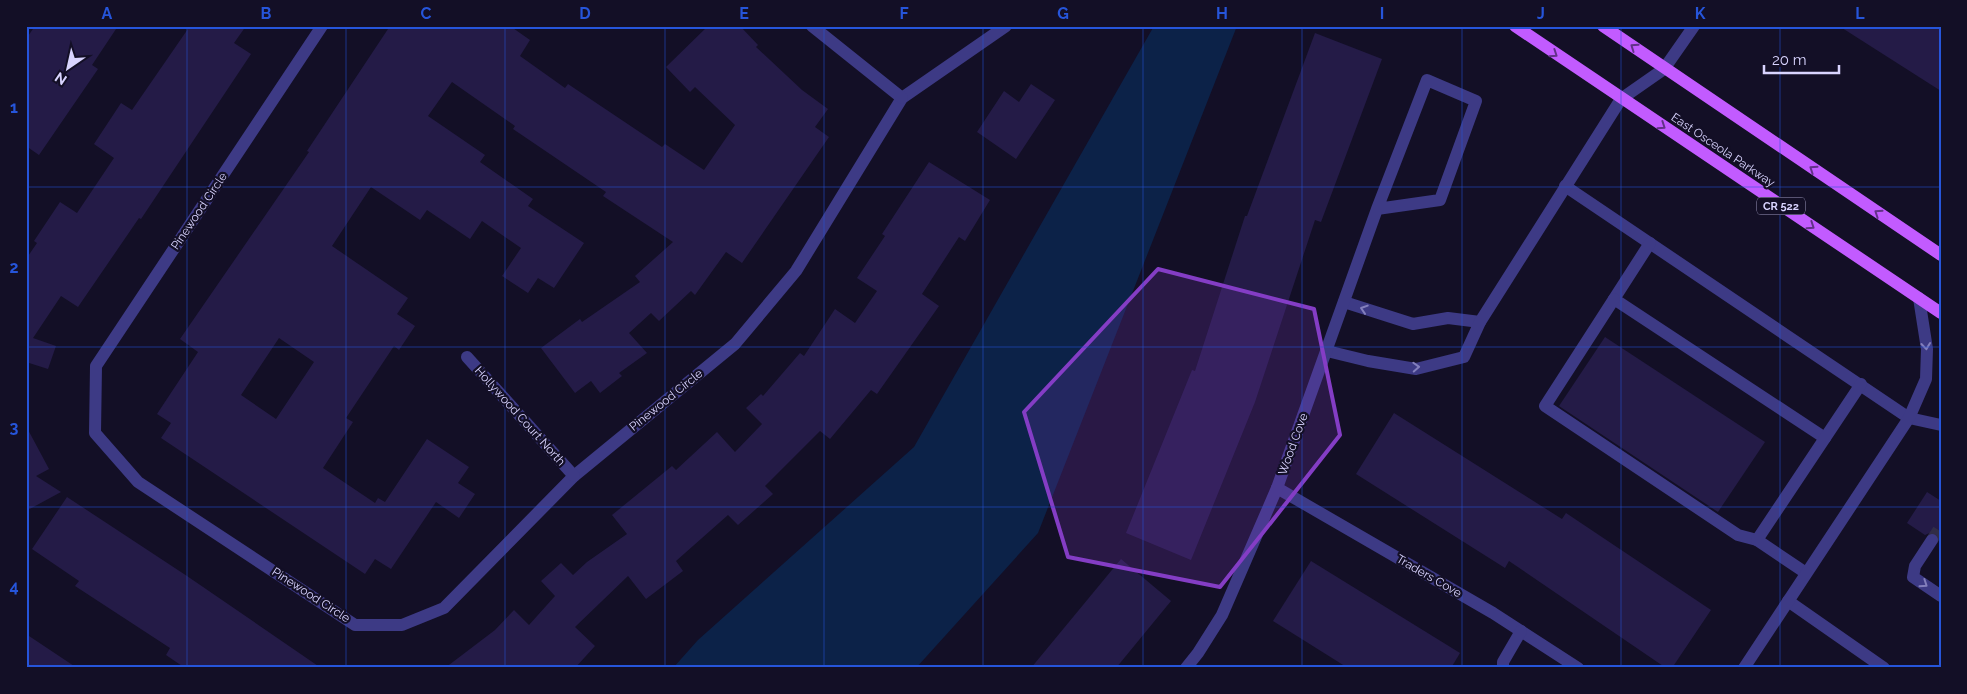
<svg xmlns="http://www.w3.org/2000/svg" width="1967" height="694" viewBox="0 0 1967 694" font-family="Raleway,sans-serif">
<rect width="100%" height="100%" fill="#130f26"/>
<path fill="#0c2248" d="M1154,26H1237L1038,533L916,668H673L698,640L914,447Z"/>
<g fill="#241b47" fill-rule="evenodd">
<path d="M35,26H118L92,65L98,69L39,155L26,146V39Z"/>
<path d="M190,26H246L234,43L251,54L141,219L139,218L78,307L61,296L33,338L56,346L48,369L26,362V259L37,243L34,241L60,202L77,213L114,158L94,144L121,103L132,110Z"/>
<path d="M390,26H510L530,40L520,56L565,88L568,84L662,147L665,144L704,170L735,125L695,87L690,92L666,67L708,26H740L758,45L756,47L802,90L828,109L815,127L829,137L742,263L726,252L695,295L691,291L659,321L651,313L629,333L647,353L619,373L622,376L600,393L591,381L575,393L541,348L580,319L582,322L640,282L635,276L673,242L603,196L606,192L513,129L515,126L452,82L428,116L485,155L480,162L533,199L528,206L584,243L554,288L538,278L528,293L502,276L521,248L482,221L470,239L427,210L420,220L371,187L332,246L408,298L397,314L415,326L399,350L394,346L346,418L353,422L323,468L375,503L378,498L385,502L427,439L469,467L458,483L475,494L459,518L436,502L391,569L375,559L365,574L161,438L171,423L157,414L198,352L180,339L309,152L307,151ZM279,338L314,362L276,419L241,395Z"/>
<path d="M1839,26H1941V91Z"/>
<path d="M1315,33L1382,59L1321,222L1315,220L1255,402L1191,560L1126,533L1192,370L1195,371L1245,216H1247Z"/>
<path d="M1031,84L1055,100L1016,159L977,132L1004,91L1019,102Z"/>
<path d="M929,162L990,200L965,241L959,237L922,294L939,306L877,394L871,390L830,439L820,431L765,486L773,494L738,525L728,515L676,561L683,571L646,599L628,576L575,627L595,646L575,668H445L495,630L514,610L529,625L555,596L541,581L561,563L573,575L587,562L627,534L612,515L672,466L676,470L717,432L735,452L762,424L746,408L761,394L763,396L800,353L804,356L835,309L855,323L877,291L857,278L885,236L882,234Z"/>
<path d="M1605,337L1765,442L1718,512L1559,406Z"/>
<path d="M1394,413L1562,519L1566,513L1711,610L1672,668H1666L1509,561L1505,568L1356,474Z"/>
<path d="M26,426L49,469L36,476L61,492L26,511Z"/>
<path d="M1927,492L1941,501V545L1937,534L1932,532L1925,535L1907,523Z"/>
<path d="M67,497L187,576L321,668H185L166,655L170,648L75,586L79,581L32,549Z"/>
<path d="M1121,559L1171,601L1116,668H1031Z"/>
<path d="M1311,561L1460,653L1451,668H1348L1273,621Z"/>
<path d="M26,634L77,668H26Z"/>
</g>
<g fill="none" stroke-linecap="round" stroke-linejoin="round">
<path stroke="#312d47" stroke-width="12" stroke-dasharray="12 6" stroke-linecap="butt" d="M1932,540L1941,526"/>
<g stroke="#3d3a85" stroke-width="12">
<path d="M322,26L96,366L95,433L138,482L355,625H402L444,608L574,476L735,344L796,271L902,98L1006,26"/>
<path d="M812,26L902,98"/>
<path d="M1565,186L1909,418L1941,425"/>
<path d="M1650,243L1614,299L1825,438"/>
<path d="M1614,299L1545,406L1738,535L1757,540"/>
<path d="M1344,302L1413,324L1448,318L1480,322"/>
<path d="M1327,351L1368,361L1416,369L1464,357L1480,322L1621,99L1664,69L1694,26"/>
<path d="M467,357L574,476"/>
<path d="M1277,488L1493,613L1578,668"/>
<path d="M1932,540L1915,566L1913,577L1941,596"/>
<path d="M1806,573L1757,540L1861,384"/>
<path d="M1788,601L1884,668"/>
<path d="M1186,668L1198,653L1222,615L1277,488L1377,209L1427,80L1476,101L1440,200L1377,209"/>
<path d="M1503,668V662L1521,631"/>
<path d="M1744,668L1909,418L1926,379L1927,349L1919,298"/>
</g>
<g stroke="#c25bff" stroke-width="12">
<path d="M1515,26L1941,313"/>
<path d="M1603,26L1941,255"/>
</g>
</g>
<defs><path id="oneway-chevron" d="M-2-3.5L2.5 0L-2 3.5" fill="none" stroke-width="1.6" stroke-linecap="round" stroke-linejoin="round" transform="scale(1.25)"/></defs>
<g stroke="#623188">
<use href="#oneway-chevron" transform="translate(1634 47) rotate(-145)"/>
<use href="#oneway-chevron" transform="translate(1554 54) rotate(34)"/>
<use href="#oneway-chevron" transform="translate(1662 126) rotate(34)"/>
<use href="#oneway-chevron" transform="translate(1813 169) rotate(-146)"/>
<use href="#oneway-chevron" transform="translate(1878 213) rotate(-146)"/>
<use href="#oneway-chevron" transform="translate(1811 226) rotate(34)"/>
</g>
<g stroke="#837fbc">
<use href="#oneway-chevron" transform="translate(1364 309) rotate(-162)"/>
<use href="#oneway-chevron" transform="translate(1926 346) rotate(84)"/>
<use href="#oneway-chevron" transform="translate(1416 367) rotate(-3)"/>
<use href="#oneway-chevron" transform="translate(1924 584) rotate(34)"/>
</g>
<path fill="#843dc5" fill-opacity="0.2" stroke="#843dc5" stroke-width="4" stroke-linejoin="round" d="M1158,269L1314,309L1340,435L1220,587L1068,557L1024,412Z"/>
<path fill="none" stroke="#2655da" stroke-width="1" stroke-opacity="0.55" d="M187,26V668M346,26V668M505,26V668M665,26V668M824,26V668M983,26V668M1143,26V668M1302,26V668M1462,26V668M1621,26V668M1780,26V668M26,187H1941M26,347H1941M26,507H1941"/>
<g text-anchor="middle" stroke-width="4.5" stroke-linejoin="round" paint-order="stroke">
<rect fill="#130f26" stroke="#9e99be" stroke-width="1" x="1757" y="197.5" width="48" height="17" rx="4"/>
<g font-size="11" font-weight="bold" fill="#d9d4ff">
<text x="1781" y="210">CR 522</text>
</g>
<g font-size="12" fill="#d9d4ff" stroke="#130f26">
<text transform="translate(1723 150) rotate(34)" y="4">East Osceola Parkway</text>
<text transform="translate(199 211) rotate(-56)" y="4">Pinewood Circle</text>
<text transform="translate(666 400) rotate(-39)" y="4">Pinewood Circle</text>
<text transform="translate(520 416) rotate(48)" y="4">Hollywood Court North</text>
<text transform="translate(1293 444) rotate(-70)" y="4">Wood Cove</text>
<text transform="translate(1429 576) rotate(30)" y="4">Traders Cove</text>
<text transform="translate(311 595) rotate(33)" y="4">Pinewood Circle</text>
</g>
</g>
<rect width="1967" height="694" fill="none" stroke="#130f26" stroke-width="55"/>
<g transform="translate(68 68) rotate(214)" stroke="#130f26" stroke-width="4" paint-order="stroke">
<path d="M0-4L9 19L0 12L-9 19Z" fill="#d9d4ff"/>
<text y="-8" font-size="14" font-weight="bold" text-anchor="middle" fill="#d9d4ff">N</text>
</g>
<path d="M1764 65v8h75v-8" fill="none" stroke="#d9d4ff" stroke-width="2.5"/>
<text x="1772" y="65" font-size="15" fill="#d9d4ff" stroke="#130f26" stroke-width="4" paint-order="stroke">20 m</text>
<rect x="28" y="28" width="1912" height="638" fill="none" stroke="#2655da" stroke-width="2"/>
<g font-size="16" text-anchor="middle" font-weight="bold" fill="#2655da">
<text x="107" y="19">A</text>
<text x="266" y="19">B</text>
<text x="426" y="19">C</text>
<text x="585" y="19">D</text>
<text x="744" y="19">E</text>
<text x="904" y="19">F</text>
<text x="1063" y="19">G</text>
<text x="1222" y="19">H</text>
<text x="1382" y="19">I</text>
<text x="1541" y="19">J</text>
<text x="1700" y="19">K</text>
<text x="1860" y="19">L</text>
<text x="14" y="113">1</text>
<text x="14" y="273">2</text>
<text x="14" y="433">3</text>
<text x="14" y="592">4</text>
</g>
</svg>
